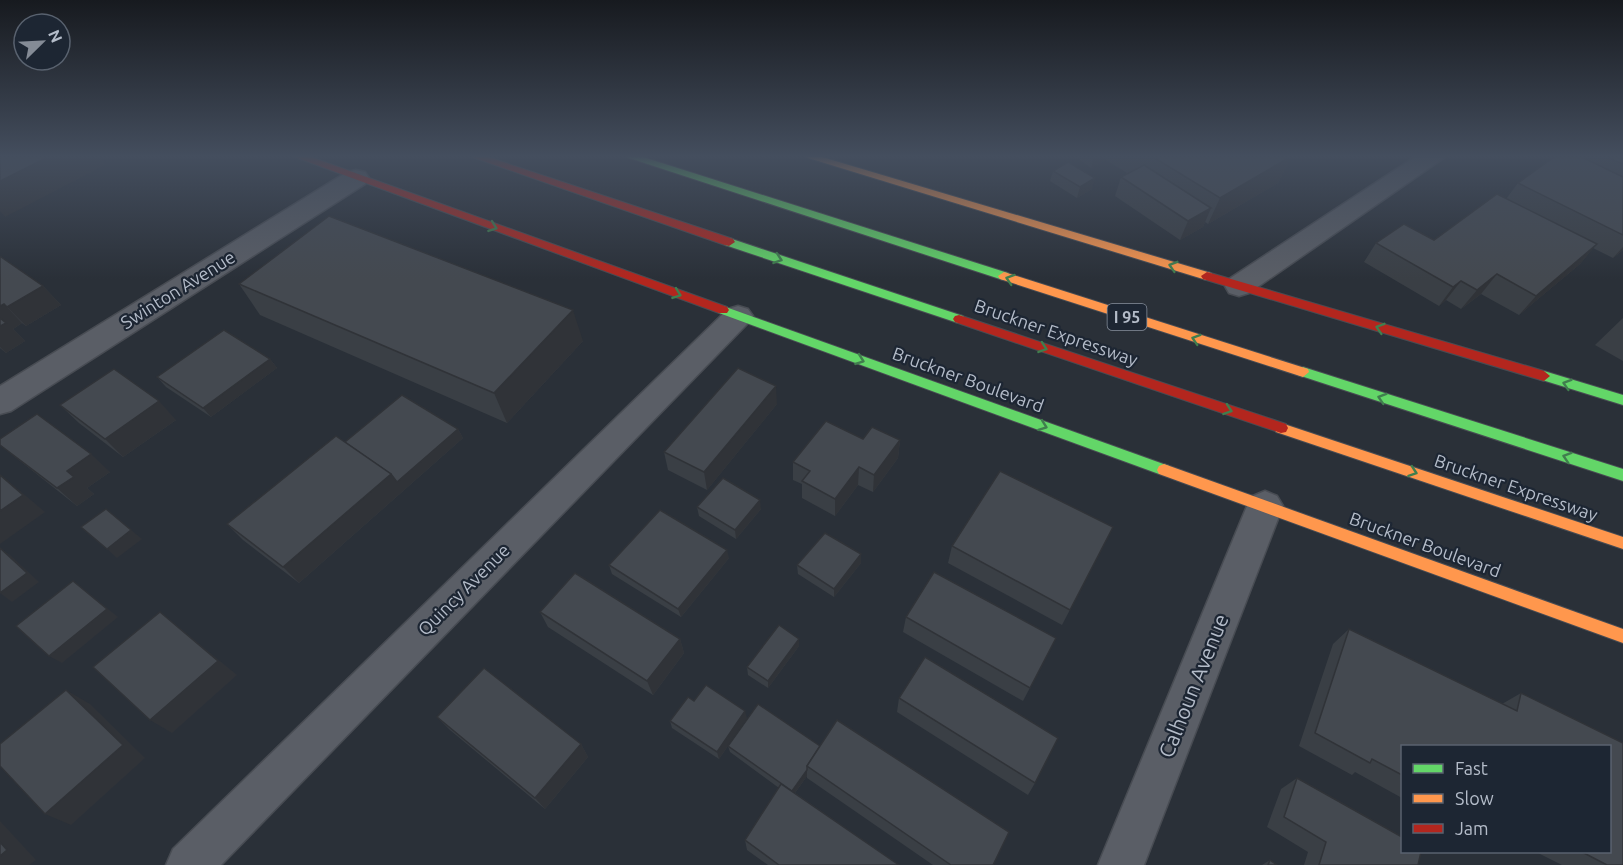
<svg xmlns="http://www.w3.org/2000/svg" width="1623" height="865" viewBox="0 0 1623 865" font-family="Ubuntu,sans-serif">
<rect width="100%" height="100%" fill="#2a3038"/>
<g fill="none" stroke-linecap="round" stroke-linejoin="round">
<g stroke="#484c53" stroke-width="3">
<g id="street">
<path d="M1415,157H1445L1249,293L1239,296L1229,293L1225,286L1229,279Z"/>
<path d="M356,170L365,172L369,178L365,184L11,411L0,414V386L347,172Z"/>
<path d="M738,306L748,309L753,316L748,323L221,865H166L173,849L728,309Z"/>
<path d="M1265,491L1277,496L1283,506L1144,865H1098L1247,506L1253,496Z"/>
</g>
</g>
<g stroke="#484c53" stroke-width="2">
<g id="fast">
<path d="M626,157H643L1008,273L1010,276L1004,280L1000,279Z"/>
<path d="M729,238L963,316L965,319L959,323L955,322L725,245L723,242Z"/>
<path d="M723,306L1169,466L1171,470L1169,474H1159L719,313L717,310L719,307Z"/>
<path d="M1303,367L1623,469V481L1298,375L1297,372Z"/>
<path d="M1544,371L1623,395V405L1539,379L1538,376Z"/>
</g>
</g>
<g stroke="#484c53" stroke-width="2">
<g id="slow">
<path d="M805,157H822L1211,273L1213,276L1207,280L1203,279Z"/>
<path d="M1004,272L1308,369L1309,372L1303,377L1000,279L998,276Z"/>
<path d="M1281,423L1623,537V549L1276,432L1274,428L1276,424Z"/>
<path d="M1164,464L1623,629V643L1159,474L1157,470L1159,466Z"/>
</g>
</g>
<g stroke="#484c53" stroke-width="2">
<g id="jam">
<path d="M295,157H311L727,307L729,310L727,313H719Z"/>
<path d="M472,157H488L733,239L735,242L729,246L725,245Z"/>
<path d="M1207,272L1544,371L1550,376L1544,381L1203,279L1201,276Z"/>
<path d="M959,315L1286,424L1288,428L1286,432L1281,433L955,322L953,319L955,316Z"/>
</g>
</g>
<use href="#street" fill="#5a5e66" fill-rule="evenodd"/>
<use href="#fast" fill="#63d668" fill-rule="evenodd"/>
<use href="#slow" fill="#ff974d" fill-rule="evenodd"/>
<use href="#jam" fill="#b3261e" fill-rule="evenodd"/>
</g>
<g fill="#3a3f45">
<path d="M1076,157H1291L1278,183L1208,224L1205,222L1203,227L1180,240L1115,196L1121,177L1127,173L1106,160L1091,168Z"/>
<path d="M1553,157H1623V250L1613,258L1593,248L1580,264L1519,315L1481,294L1461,309L1446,300L1439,306L1364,262L1376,243L1434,240L1506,199L1518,183Z"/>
<path d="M1053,171L1092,189L1077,198L1050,181Z"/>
<path d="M0,257L43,286L61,305L26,326L22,323L13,329L25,341L6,353L0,348Z"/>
<path d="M239,284L583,341L507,423L260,315Z"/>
<path d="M1623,318V361L1595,345Z"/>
<path d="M270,359L277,368L211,417L166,387L157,377Z"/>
<path d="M777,404L707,490L668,470L664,452Z"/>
<path d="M60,405L176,420L123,457L79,423Z"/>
<path d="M458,429L463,438L299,583L243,540L227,524L345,442Z"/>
<path d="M863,439L900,440L898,458L873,492L858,485L835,516L802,498V484L793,480V462Z"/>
<path d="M0,445L110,472L87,488L94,494L77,506Z"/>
<path d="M697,507L761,509L736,539L699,516Z"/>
<path d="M1113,527L1062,625L948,563L952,546Z"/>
<path d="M861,554V563L834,597L798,574L797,565Z"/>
<path d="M729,558L681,617L612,574L609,565Z"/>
<path d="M540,612L680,639L684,653L653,695L548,627Z"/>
<path d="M906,617L1056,638L1023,701L903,632Z"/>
<path d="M1349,629L1502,704L1521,693L1623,865H1562L1536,852H1610L1402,747V798L1355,772L1352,775L1299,746L1333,644Z"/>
<path d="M799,646L768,688L748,675L747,667Z"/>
<path d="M899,698L1035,783L1028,795L897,712Z"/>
<path d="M694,701L747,718L719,759L672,728L670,721Z"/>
<path d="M758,704L993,865H933L807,778V776L795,793L899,865H768L747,850L745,840L779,788L730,752L728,746Z"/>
<path d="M437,717L581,744L588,757L545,809L450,730Z"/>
<path d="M1297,778L1418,865H1304L1308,852L1267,827L1281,789Z"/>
<path d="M1270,860L1277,865H1262Z"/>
</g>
<g fill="#303338">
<path d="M48,157H100L105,165L5,217L0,211V181Z"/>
<path d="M1094,157H1107L1106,160L1091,168Z"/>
<path d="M1290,157H1291L1278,183L1208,224L1220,198Z"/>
<path d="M1095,178L1092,189L1077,198L1080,187Z"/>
<path d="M1211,208L1203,227L1180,240L1188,221Z"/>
<path d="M1597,244L1580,264L1519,315L1536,296Z"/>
<path d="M1623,247V250L1613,258Z"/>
<path d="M1497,274L1481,294L1461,309L1477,290Z"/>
<path d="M1461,281L1446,300L1439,306L1453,287Z"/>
<path d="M43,286L61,305L26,326L7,307Z"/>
<path d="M4,304L22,323L13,329L25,341L6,353L0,347V306Z"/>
<path d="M573,310L583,341L507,423L494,393Z"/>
<path d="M270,359L277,368L211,417L203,408Z"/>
<path d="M776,386L777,404L707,490L704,472Z"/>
<path d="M159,401L176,420L123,457L105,439Z"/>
<path d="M458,429L463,438L299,583L283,567L391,474Z"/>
<path d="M900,440L898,458L873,492L874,475Z"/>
<path d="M91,454L110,472L87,488L94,494L77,506L57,488L67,471Z"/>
<path d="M859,467L858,485L835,516V499Z"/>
<path d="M0,474L45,512L0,544Z"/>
<path d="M760,500L761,509L736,539L735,530Z"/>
<path d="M131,530L142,539L117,558L107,549Z"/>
<path d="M0,548L10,555L39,582L12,602L0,593Z"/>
<path d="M727,550L729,558L681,617L678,609Z"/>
<path d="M861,554V563L834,597V589Z"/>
<path d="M73,581L118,617L62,663L49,656Z"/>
<path d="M160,612L237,675L172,733L150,720Z"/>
<path d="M680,639L684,653L653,695L647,681Z"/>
<path d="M799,639V646L768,688V681Z"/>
<path d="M66,690L90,704L145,758L71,825L45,814Z"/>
<path d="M745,711L747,718L719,759L717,752Z"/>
<path d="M581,744L588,757L545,809L535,798Z"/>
<path d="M807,770V776L792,797V791Z"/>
<path d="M0,821L36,860L29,865H0Z"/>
</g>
<g fill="#444950" stroke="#303338" stroke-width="1.5">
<path d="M0,157H48L0,181Z"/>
<path d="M1153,157H1290L1220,198Z"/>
<path d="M1554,157H1582L1623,177V235L1518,183Z"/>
<path d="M1607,157H1623V164Z"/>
<path d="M1068,162L1095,178L1080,187L1053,171Z"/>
<path d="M1144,165L1211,208L1188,221L1121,177Z"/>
<path d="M1497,194L1597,244L1536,296L1497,274L1477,290L1461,281L1453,287L1376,243L1404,224L1434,240Z"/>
<path d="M329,216L573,310L494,393L239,284Z"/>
<path d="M0,257H1L43,286L7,307L4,304L0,306Z"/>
<path d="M0,318L6,323L0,326Z"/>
<path d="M224,330L270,359L203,408L157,377Z"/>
<path d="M738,368L776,386L704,472L664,452Z"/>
<path d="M114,369L159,401L105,439L60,405Z"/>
<path d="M402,395L458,429L397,482L391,474L345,442Z"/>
<path d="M37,414L91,454L67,471L74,477L57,488L0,445V439Z"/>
<path d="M826,421L863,439L872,427L900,440L874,475L859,467L835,499L802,481L810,471L793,462Z"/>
<path d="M336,436L391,474L283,567L227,524Z"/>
<path d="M1000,471L1113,527L1070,610L952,546Z"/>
<path d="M0,475L23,495L0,511Z"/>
<path d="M723,478L760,500L735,530L697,507Z"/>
<path d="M106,509L131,530L107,549L81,527Z"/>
<path d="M660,510L727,550L678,609L609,565Z"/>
<path d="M825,533L861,554L834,589L797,565Z"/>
<path d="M0,548L27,573L0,593Z"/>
<path d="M934,572L1056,638L1030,688L906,617Z"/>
<path d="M575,573L680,639L647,681L540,612Z"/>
<path d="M73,581L107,609L49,656L16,626Z"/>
<path d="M160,612L218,661L150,720L93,667Z"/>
<path d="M779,625L799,639L768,681L747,667Z"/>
<path d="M1349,629L1517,711L1521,693L1623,743V865H1607L1582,852H1610V747H1402V775L1372,759L1370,763L1315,733Z"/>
<path d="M925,657L1058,738L1035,783L899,698Z"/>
<path d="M484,668L581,744L535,798L437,717Z"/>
<path d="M706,685L745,711L717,752L670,721L688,697L694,701Z"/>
<path d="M66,690L123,745L45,814L0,766V744Z"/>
<path d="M758,704L820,746L807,766V770L792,791L728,746Z"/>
<path d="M837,720L1009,832L993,865H951L807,766Z"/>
<path d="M1297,778L1402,837V852H1421L1418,865H1319L1326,842L1284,817Z"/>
<path d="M781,784L899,865H779L745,840Z"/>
<path d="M0,842L7,850L0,856Z"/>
<path d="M1270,860L1277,865H1268Z"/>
</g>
<defs><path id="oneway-chevron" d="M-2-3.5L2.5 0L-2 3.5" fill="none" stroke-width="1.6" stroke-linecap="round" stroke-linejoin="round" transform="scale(1.5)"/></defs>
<g stroke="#407e4e">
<use href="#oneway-chevron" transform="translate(493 227) rotate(20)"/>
<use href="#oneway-chevron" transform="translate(778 259) rotate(19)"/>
<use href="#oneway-chevron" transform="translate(1173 266) rotate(-163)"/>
<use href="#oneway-chevron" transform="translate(1010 279) rotate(-162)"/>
<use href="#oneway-chevron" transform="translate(677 294) rotate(20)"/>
<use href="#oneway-chevron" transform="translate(1380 328) rotate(-163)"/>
<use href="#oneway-chevron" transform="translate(1196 339) rotate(-162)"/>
<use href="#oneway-chevron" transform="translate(1043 348) rotate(19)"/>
<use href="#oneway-chevron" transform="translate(860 360) rotate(20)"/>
<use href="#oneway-chevron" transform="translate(1567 384) rotate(-163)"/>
<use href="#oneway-chevron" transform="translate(1382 398) rotate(-162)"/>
<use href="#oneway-chevron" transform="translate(1228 410) rotate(19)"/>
<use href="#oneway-chevron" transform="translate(1043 426) rotate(20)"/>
<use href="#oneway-chevron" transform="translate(1567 457) rotate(-162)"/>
<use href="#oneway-chevron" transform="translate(1413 472) rotate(19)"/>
</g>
<linearGradient id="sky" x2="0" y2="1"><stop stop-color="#171a1f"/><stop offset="0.56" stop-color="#444e5e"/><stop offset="1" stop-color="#444e5e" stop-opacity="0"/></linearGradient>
<rect width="1623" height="279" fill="url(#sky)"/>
<g text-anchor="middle" stroke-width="4.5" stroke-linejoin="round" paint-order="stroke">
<rect fill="#1d2633" stroke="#878f9c" stroke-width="1.5" x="1107.5" y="304" width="39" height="26" rx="4.5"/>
<g font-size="16" font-weight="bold" fill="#b4bcc9">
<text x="1127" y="323">I 95</text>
</g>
<g font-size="18" fill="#b4bcc9" stroke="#1d2633">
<text transform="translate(178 290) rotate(-32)" y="6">Swinton Avenue</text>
<text transform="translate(1056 333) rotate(19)" y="6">Bruckner Expressway</text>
<text transform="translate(968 380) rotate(20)" y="6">Bruckner Boulevard</text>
<text transform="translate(1516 488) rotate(19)" y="6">Bruckner Expressway</text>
<text transform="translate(1425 545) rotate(20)" y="6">Bruckner Boulevard</text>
<text transform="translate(464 590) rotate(-45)" y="6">Quincy Avenue</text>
</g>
<g font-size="21" fill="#b4bcc9" stroke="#1d2633">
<text transform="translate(1194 686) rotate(-68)" y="7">Calhoun Avenue</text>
</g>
</g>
<rect x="1401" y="745" width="210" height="108" fill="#1d2633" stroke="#59626f" stroke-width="1.5"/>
<rect x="1413" y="764" width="30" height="9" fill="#63d668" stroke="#59626f" stroke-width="1.5"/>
<text x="1455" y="775" font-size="18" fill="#b4bcc9">Fast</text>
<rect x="1413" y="794" width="30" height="9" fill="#ff974d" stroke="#59626f" stroke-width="1.5"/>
<text x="1455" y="805" font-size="18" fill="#b4bcc9">Slow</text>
<rect x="1413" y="824" width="30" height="9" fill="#b3261e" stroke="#59626f" stroke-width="1.5"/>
<text x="1455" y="835" font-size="18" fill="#b4bcc9">Jam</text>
<g transform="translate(42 42) rotate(66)"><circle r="28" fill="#1d2633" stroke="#59626f" stroke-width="1.5"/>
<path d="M0-4.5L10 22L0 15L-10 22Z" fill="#848b96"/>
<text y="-9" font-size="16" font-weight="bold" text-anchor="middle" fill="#b4bcc9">N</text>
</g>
</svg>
